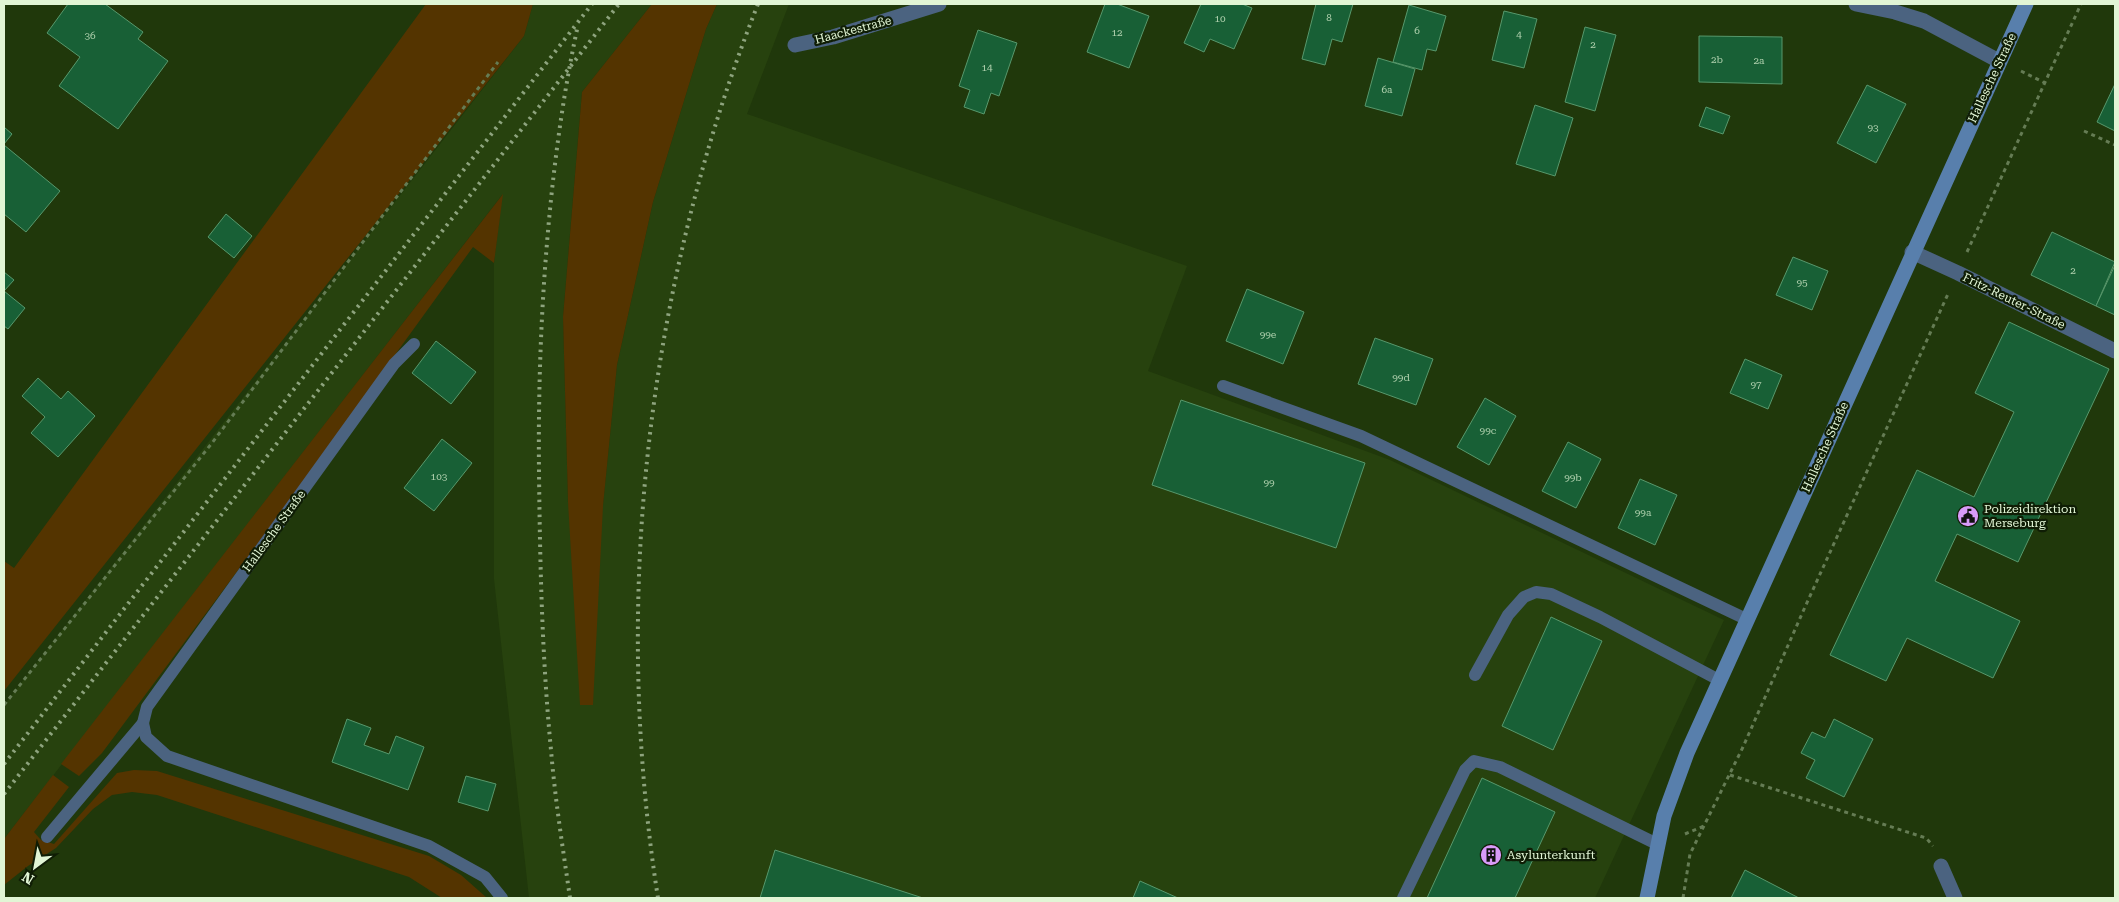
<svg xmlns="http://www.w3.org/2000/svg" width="2119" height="902" viewBox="0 0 2119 902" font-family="'Roboto Serif',serif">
<rect width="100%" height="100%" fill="#20380b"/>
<path fill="#27420e" d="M533,4H652L582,92L563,317L568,502L603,505L617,365L653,202L706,29L717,4H789L747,114L1187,266L1148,371L1390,460L1724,620L1595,898H529L494,579V263L502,195L4,839V705L524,36Z"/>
<g fill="#543400">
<path d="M426,4H533L524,36L4,691V561L14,568Z"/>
<path d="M652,4H717L706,29L653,202L617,365L603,506L593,705H580L568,502L563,317L582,92Z"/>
<path d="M503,194L494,263L473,247L279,515L102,753L79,776L61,764Z"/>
<path d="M134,770L157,771L429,856L461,875L487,898H442L409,877L157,795L132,792L112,795L93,809L56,848L28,866L4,885V839L53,775L69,787L34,832L41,840L54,844L117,773Z"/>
</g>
<g fill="#186036" stroke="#57986c">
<path d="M68,4H105L143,32L138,39L168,61L118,129L59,86L80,57L47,33Z"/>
<path d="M1105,4H1117L1149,16L1129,68L1087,52Z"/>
<path d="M1201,4H1242L1252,8L1234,49L1210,39L1204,52L1184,43Z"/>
<path d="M1316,4H1353L1342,42L1332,39L1325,65L1302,59Z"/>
<path d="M1409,5L1446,16L1436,51L1427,49L1422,70L1393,62Z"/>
<path d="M1504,11L1537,19L1524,68L1492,60Z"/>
<path d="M1585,27L1616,35L1595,111L1565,102Z"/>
<path d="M978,30L1017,43L999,96L991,93L984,114L964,107L970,90L959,86Z"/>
<path d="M1699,36L1782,37V84L1699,82Z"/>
<path d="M1378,58L1415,69L1402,116L1365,106Z"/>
<path d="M2115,84V131L2097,122Z"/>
<path d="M1867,85L1906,104L1876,163L1837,143Z"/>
<path d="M1535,105L1573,118L1555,176L1516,164Z"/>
<path d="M1706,107L1730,116L1723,134L1699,126Z"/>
<path d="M4,127L12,134L4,144Z"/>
<path d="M4,145L60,191L26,232L4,214Z"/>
<path d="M226,214L252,236L234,258L208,237Z"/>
<path d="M2052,232L2115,262L2096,306L2031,275Z"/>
<path d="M1793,257L1828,271L1812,310L1776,295Z"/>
<path d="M2115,265V315L2096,306Z"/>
<path d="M4,272L14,280L4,291L25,308L8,329L4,326Z"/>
<path d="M1247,289L1304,312L1283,364L1226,341Z"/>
<path d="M2009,322L2109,369L2018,562L1957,534L1935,581L2020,621L1993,678L1907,638L1886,681L1830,655L1917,470L1974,497L2014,412L1975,393Z"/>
<path d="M1375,338L1433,359L1416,405L1358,384Z"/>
<path d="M436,341L476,372L451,404L412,373Z"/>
<path d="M1745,359L1782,375L1768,409L1730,393Z"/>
<path d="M38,378L61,399L68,391L95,416L58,457L31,433L45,417L22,396Z"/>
<path d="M1485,398L1516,416L1489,465L1457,447Z"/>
<path d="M1181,400L1365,463L1336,548L1152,485Z"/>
<path d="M442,439L472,463L434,511L404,488Z"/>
<path d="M1568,442L1601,459L1576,508L1542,491Z"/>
<path d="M1640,479L1677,495L1655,545L1618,528Z"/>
<path d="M1551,617L1602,641L1553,750L1502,726Z"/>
<path d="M347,719L371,728L364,745L389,754L396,736L424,747L408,790L332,762Z"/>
<path d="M1834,719L1873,739L1844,797L1806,778L1815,760L1801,753L1812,732L1825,738Z"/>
<path d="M466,776L496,784L488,811L458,802Z"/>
<path d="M1482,778L1555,812L1515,898H1427Z"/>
<path d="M775,850L923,898H760Z"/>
<path d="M1745,870L1799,898H1731Z"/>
<path d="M1140,881L1178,898H1133Z"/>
</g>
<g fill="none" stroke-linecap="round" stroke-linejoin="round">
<g stroke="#657c54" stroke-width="3" stroke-dasharray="4 4" stroke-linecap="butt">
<path d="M2021,71L2045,83"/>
<path d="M2084,131L2115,145"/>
<path d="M1967,252L2081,4"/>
<path d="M4,705L212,443L498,62"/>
<path d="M1730,775L1926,838L1933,846"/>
<path d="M1685,834L1704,826"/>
<path d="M1683,898L1690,854L1743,747L1805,607L1948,294"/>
</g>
<g stroke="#4b6380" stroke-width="12">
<path d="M1223,386L1361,436L1746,619"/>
<path d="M1475,675L1508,615L1524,597L1536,592L1551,594L1600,617L1719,680"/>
<path d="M143,723L146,737L167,756L429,846L485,877L502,898"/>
<path d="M47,837L143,723L147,707L394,364L414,344"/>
<path d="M1403,898L1465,770L1474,761L1500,767L1659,845"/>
</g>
<g stroke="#4b6380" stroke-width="15">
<path d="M1856,4L1895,12L1924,21L1999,61"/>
<path d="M795,45L833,37L939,4"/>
<path d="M1912,252L1958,273L2115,351"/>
<path d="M1941,866L1955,898"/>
</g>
<path stroke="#587fac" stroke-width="15" d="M1647,898L1664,816L1687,753L2026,4"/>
<g stroke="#8ea47e" stroke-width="4" stroke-dasharray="2.5 5" stroke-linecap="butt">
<path d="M4,764L592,4"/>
<path d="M4,794L619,4"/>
<path d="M570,898C563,849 555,799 551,750C542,657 540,565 539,472C538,377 542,284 552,190C558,135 566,80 578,25"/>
<path d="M658,898C611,600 647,285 758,4"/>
</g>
</g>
<defs>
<g id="civic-disc" transform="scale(1.125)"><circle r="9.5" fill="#d89bf8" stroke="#0f1d05"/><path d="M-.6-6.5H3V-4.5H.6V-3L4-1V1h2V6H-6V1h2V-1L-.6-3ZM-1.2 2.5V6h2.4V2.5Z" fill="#111"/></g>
<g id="building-disc" transform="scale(1.125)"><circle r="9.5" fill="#d89bf8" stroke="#0f1d05"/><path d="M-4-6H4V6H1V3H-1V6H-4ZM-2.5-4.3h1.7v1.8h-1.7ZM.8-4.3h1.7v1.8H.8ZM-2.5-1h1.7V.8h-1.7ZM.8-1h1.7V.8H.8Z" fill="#111"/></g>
</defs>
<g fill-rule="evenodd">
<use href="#civic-disc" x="1968" y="516"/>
<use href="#building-disc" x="1491" y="855"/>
</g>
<g text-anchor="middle" stroke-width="4.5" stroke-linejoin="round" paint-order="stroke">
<g font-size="10" fill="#afd0ad">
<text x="1329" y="21">8</text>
<text x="1220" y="22">10</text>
<text x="1417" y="34">6</text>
<text x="1117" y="36">12</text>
<text x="1519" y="38">4</text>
<text x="90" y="39">36</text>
<text x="1593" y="48">2</text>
<text x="1717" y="63">2b</text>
<text x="1759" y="64">2a</text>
<text x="987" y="71">14</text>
<text x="1387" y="93">6a</text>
<text x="1873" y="131">93</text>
<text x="2073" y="274">2</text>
<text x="1802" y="286">95</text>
<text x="1268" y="338">99e</text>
<text x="1401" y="381">99d</text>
<text x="1756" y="388">97</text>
<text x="1488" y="434">99c</text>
<text x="439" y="480">103</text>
<text x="1573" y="481">99b</text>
<text x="1269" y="486">99</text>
<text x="1643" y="516">99a</text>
</g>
<g font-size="12" fill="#e1f5d5" stroke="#0f1d05">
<text transform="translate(853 30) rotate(-15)" y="4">Haackestraße</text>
<text transform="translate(1992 78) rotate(-65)" y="4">Hallesche Straße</text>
<text transform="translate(2014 301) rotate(26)" y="4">Fritz-Reuter-Straße</text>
<text transform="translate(1825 447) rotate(-66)" y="4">Hallesche Straße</text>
<text transform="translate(274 531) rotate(-54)" y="4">Hallesche Straße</text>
</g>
<g font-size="12" fill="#e1f5d5" stroke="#0f1d05" text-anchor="start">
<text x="1984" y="513">Polizeidirektion<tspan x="1984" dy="14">Merseburg</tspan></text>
<text x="1507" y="859">Asylunterkunft</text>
</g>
</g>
<rect width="2119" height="902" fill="none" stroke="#e1f5d5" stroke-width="10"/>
<g transform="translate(35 867) rotate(212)" stroke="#0f1d05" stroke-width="4" paint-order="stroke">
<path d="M0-4L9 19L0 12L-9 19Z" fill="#e1f5d5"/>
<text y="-8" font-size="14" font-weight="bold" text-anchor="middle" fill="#e1f5d5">N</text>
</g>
</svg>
